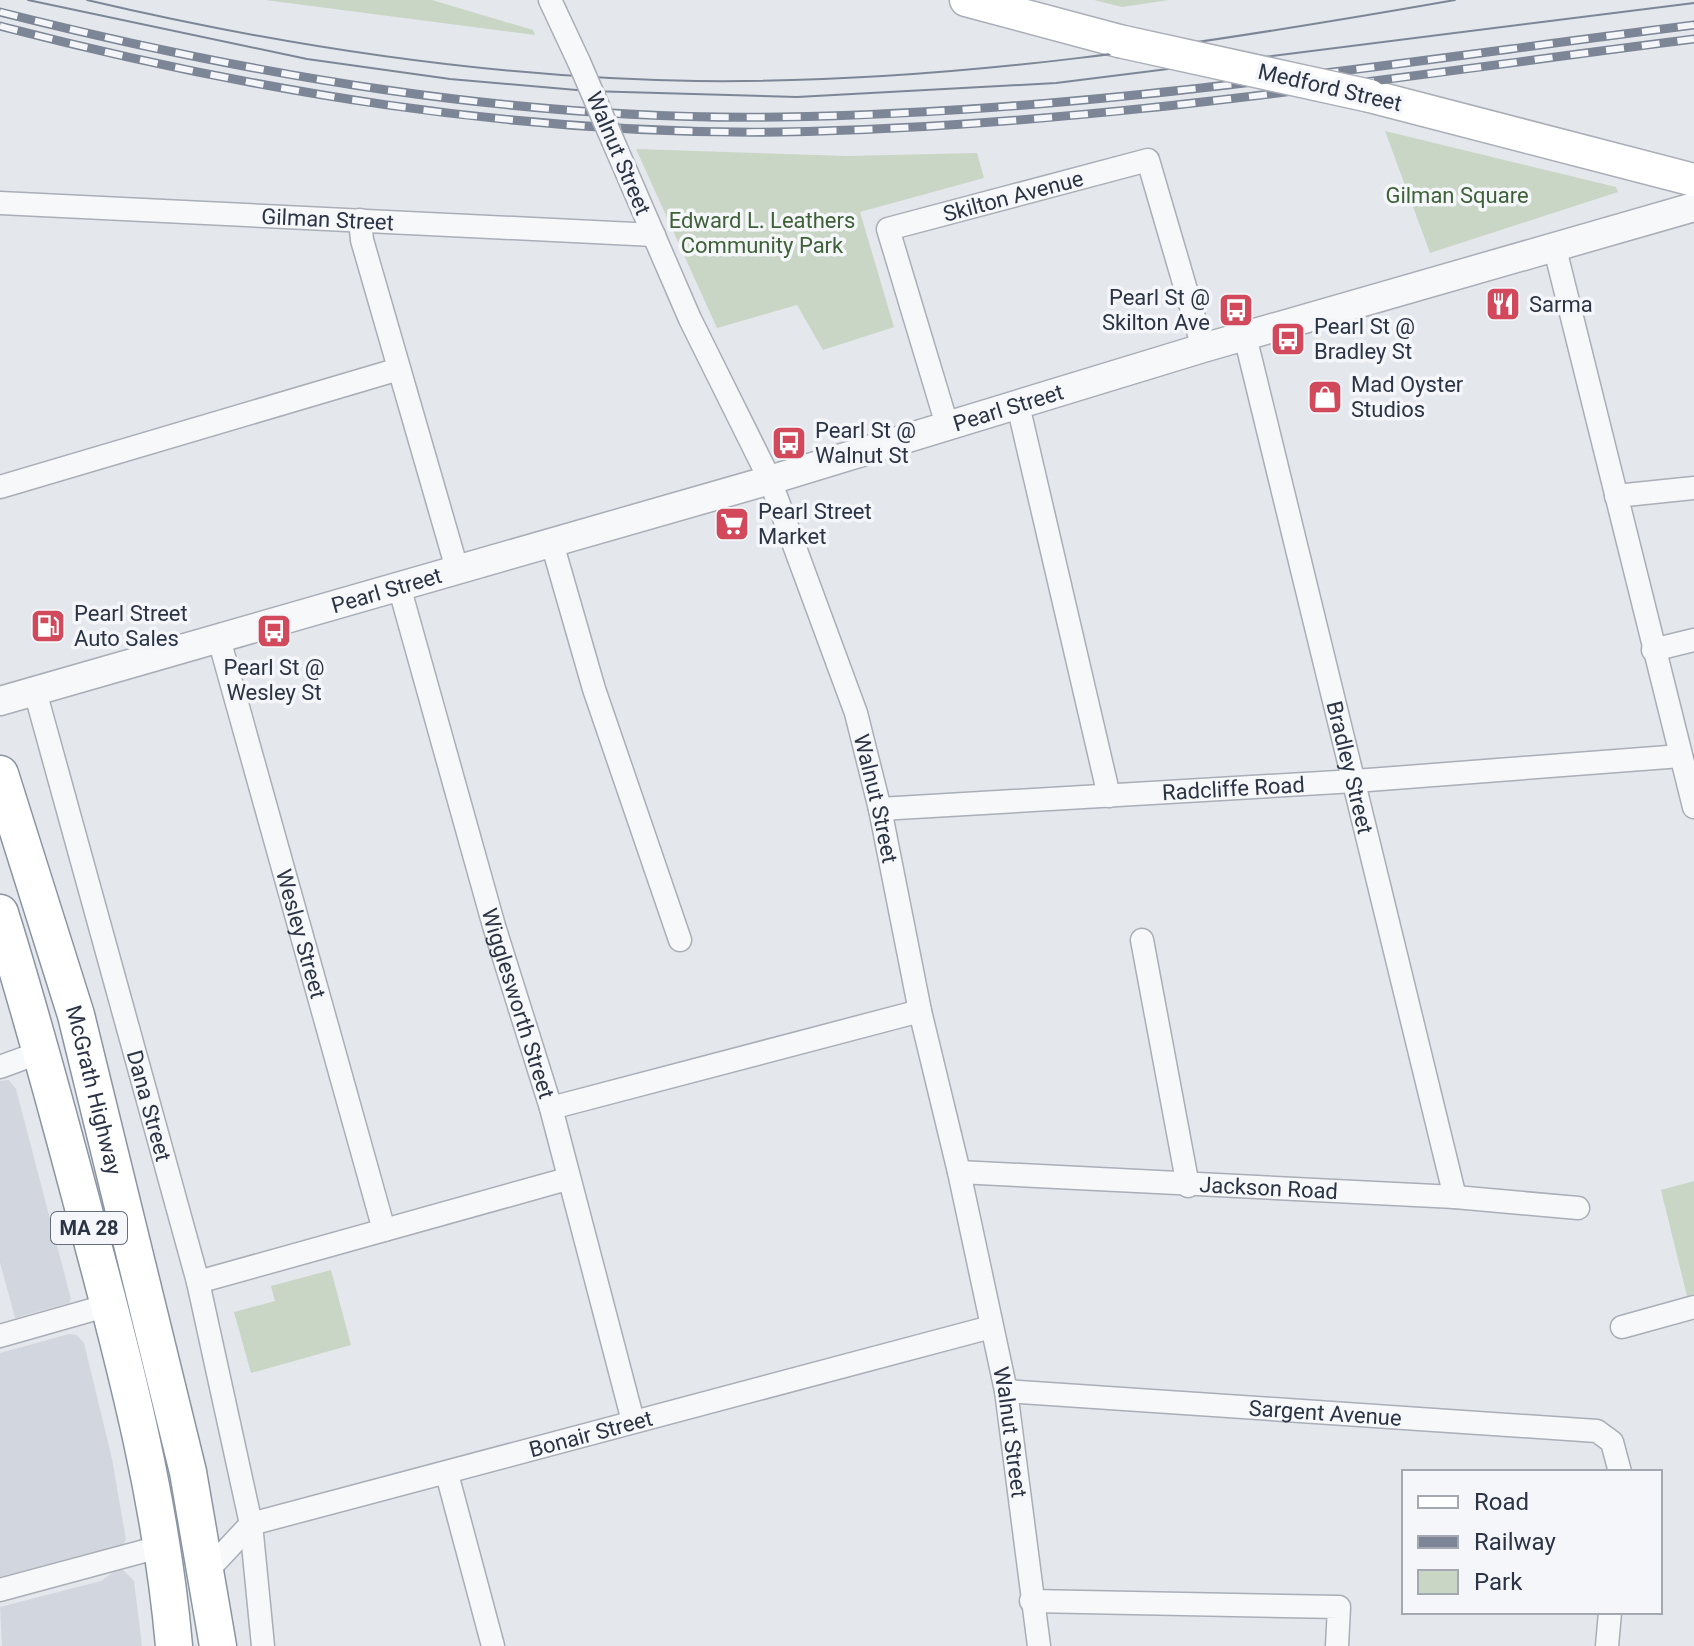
<svg xmlns="http://www.w3.org/2000/svg" width="1694" height="1646" viewBox="0 0 1694 1646" font-family="Roboto,sans-serif">
<rect width="100%" height="100%" fill="#e4e7ec"/>
<g fill="#d2d6de">
<path d="M9,1080L16,1089L71,1299L69,1303L15,1318L0,1262V1081Z"/>
<path d="M69,1334L77,1335L84,1343L112,1459L126,1540L121,1546L104,1553L94,1552L0,1577V1353Z"/>
<path d="M123,1570L134,1581L142,1646H2L0,1607L101,1581L115,1571Z"/>
</g>
<g fill="#c9d6c5">
<path d="M265,0H432L533,30L535,35Z"/>
<path d="M1094,0H1169L1122,7Z"/>
<path d="M1385,131L1616,187L1618,192L1430,253Z"/>
<path d="M636,149L847,156L977,153L984,178L860,212L894,327L823,350L797,305L717,328Z"/>
<path d="M1694,1181V1294L1687,1296L1661,1190Z"/>
<path d="M331,1270L351,1345L251,1373L234,1312L275,1301L271,1286Z"/>
</g>
<g fill="none" stroke-linecap="round" stroke-linejoin="round">
<g stroke="#a9aeb7" stroke-width="25">
<g id="minor">
<path d="M550,0L579,62"/>
<path id="s1" d="M613,141L690,319L770,480L856,713L880,809L920,1011L959,1172L1006,1391L1039,1646"/>
<path id="s2" d="M0,203L654,235"/>
<path d="M360,220L362,240L457,569"/>
<path d="M1555,249L1694,807"/>
<path id="s3" d="M1245,336L1455,1197"/>
<path d="M1018,405L1109,796"/>
<path id="s4" d="M947,425L888,229L1148,160L1203,348"/>
<path d="M0,487L399,369"/>
<path d="M1616,496L1694,488"/>
<path d="M552,543L594,689L680,940"/>
<path id="s5" d="M399,586L494,926L551,1108L633,1421"/>
<path id="s6" d="M219,639L384,1230"/>
<path d="M1653,650L1694,640"/>
<path id="s7" d="M35,691L198,1282L251,1524L263,1646"/>
<path id="s8" d="M880,809L1355,781L1681,756"/>
<path d="M1142,940L1188,1186"/>
<path d="M0,1067L41,1052"/>
<path d="M551,1108L920,1011"/>
<path id="s9" d="M959,1172L1455,1197L1578,1208"/>
<path d="M198,1282L567,1179"/>
<path d="M1622,1327L1694,1307"/>
<path d="M0,1336L109,1305"/>
<path id="s10" d="M1006,1391L1597,1431L1612,1442L1620,1472"/>
<path d="M447,1474L493,1646"/>
<path id="s11" d="M207,1571L251,1524L991,1327"/>
<path d="M0,1590L163,1546"/>
<path d="M1031,1601L1339,1607L1337,1646"/>
<path d="M1607,1646L1610,1612"/>
</g>
</g>
<g stroke="#a9aeb7" stroke-width="31">
<g id="tertiary">
<path id="s12" d="M0,701L770,480L1203,348L1694,207"/>
</g>
</g>
<g stroke="#a9aeb7" stroke-width="35">
<g id="secondary">
<path d="M966,0L1119,41"/>
<path d="M1370,96L1694,180"/>
</g>
</g>
<g stroke="#8b94a3" stroke-width="39">
<g id="trunk">
<path id="s13" d="M0,774L76,1015L188,1472L218,1646"/>
<path d="M0,913C34,1022 63,1131 92,1241C128,1375 162,1508 174,1646"/>
</g>
</g>
<use href="#minor" stroke="#f7f8fa" stroke-width="22"/>
<use href="#tertiary" stroke="#f7f8fa" stroke-width="28"/>
<use href="#secondary" stroke="#fff" stroke-width="32"/>
<use href="#trunk" stroke="#fff" stroke-width="36"/>
<g stroke="#7d8696" stroke-width="2">
<path d="M28,0L307,59L450,79L588,91L797,97L1056,83L1694,3"/>
<path d="M87,0C287,47 491,78 697,81C953,84 1204,44 1455,0"/>
</g>
<g stroke="#7d8696" stroke-width="9">
<g id="rail">
<path d="M0,12C255,76 516,121 780,117C1087,113 1391,63 1694,25"/>
<path d="M0,26C255,92 516,135 780,132C1087,127 1391,77 1694,39"/>
</g>
</g>
<use href="#rail" stroke="#f4f6f9" stroke-width="6" stroke-dasharray="18" stroke-linecap="butt"/>
<g stroke="#a9aeb7" stroke-width="25" stroke-linecap="butt">
<path id="minor-bridge" d="M579,62L613,141"/>
</g>
<g stroke="#a9aeb7" stroke-width="35" stroke-linecap="butt">
<path id="secondary-bridge" d="M1119,41L1370,96"/>
</g>
<use href="#minor-bridge" stroke="#f7f8fa" stroke-width="22"/>
<use href="#secondary-bridge" stroke="#fff" stroke-width="32"/>
</g>
<defs>
<g id="restaurant-square" transform="scale(1.8)"><rect x="-9" y="-9" width="18" height="18" rx="4" fill="#d1495b" stroke="#f4f6f9"/><path d="M-5-6h1v4h1v-4h1v4h1v-4h1v5L-1.5 .5V6h-2V.5L-5-1ZM5-6V6H3V1.5H1.5Q1.5-4 5-6Z" fill="#fff"/></g>
<g id="bus-square" transform="scale(1.8)"><rect x="-9" y="-9" width="18" height="18" rx="4" fill="#d1495b" stroke="#f4f6f9"/><path d="M-5-6H5V4H4V6H2V4H-2V6H-4V4H-5ZM-3.5-4V0h7V-4ZM-3.5 1.2v1.5H-2V1.2ZM2 1.2v1.5H3.5V1.2Z" fill="#fff"/></g>
<g id="shop-square" transform="scale(1.8)"><rect x="-9" y="-9" width="18" height="18" rx="4" fill="#d1495b" stroke="#f4f6f9"/><path d="M-5-2.5h2.3a2.7 3.5 0 0 1 5.4 0H5L5.5 6h-11ZM-1.5-2.5h3a1.5 2.3 0 0 0-3 0Z" fill="#fff"/></g>
<g id="supermarket-square" transform="scale(1.8)"><rect x="-9" y="-9" width="18" height="18" rx="4" fill="#d1495b" stroke="#f4f6f9"/><path d="M-6-5.5h2.5l.6 2H6L4.5 2H-2.5L-4.4-4H-6ZM-1.5 3.2a1.3 1.3 0 1 0 .1 0ZM3 3.2a1.3 1.3 0 1 0 .1 0Z" fill="#fff"/></g>
<g id="fuel-square" transform="scale(1.8)"><rect x="-9" y="-9" width="18" height="18" rx="4" fill="#d1495b" stroke="#f4f6f9"/><path d="M-5.5-6h7V0h2V4h1.3V-2.5L3-4.5l.8-.8L6-3V5H2.5V1h-1V6h-7ZM-4.2-4.7v3.2H.2V-4.7Z" fill="#fff"/></g>
</defs>
<g fill-rule="evenodd">
<use href="#restaurant-square" x="1503" y="304"/>
<use href="#bus-square" x="1236" y="310"/>
<use href="#bus-square" x="1288" y="339"/>
<use href="#shop-square" x="1325" y="397"/>
<use href="#bus-square" x="789" y="443"/>
<use href="#supermarket-square" x="732" y="524"/>
<use href="#fuel-square" x="48" y="626"/>
<use href="#bus-square" x="274" y="631"/>
</g>
<g text-anchor="middle" stroke-width="7" stroke-linejoin="round" paint-order="stroke">
<rect fill="#f4f6f9" stroke="#676e7b" stroke-width="2" x="51" y="1212" width="76" height="32" rx="6"/>
<g font-size="20" font-weight="bold" fill="#2b3445">
<text x="89" y="1235">MA 28</text>
</g>
<g font-size="22" fill="#2b3445" stroke="#f4f6f9">
<text transform="translate(1330 87) rotate(13)" y="8">Medford Street</text>
<text transform="translate(619 153) rotate(67)" y="8">Walnut Street</text>
<text dy="8" stroke="none"><textPath href="#s4" startOffset="334">Skilton Avenue</textPath></text>
<text dy="8" stroke="none"><textPath href="#s2" startOffset="328">Gilman Street</textPath></text>
<text dy="8" stroke="none"><textPath href="#s12" startOffset="1050">Pearl Street</textPath></text>
<text dy="8" stroke="none"><textPath href="#s12" startOffset="402">Pearl Street</textPath></text>
<text dy="8" stroke="none"><textPath href="#s3" startOffset="444">Bradley Street</textPath></text>
<text dy="8" stroke="none"><textPath href="#s8" startOffset="354">Radcliffe Road</textPath></text>
<text dy="8" stroke="none"><textPath href="#s1" startOffset="710">Walnut Street</textPath></text>
<text dy="8" stroke="none"><textPath href="#s6" startOffset="306">Wesley Street</textPath></text>
<text dy="8" stroke="none"><textPath href="#s5" startOffset="434">Wigglesworth Street</textPath></text>
<text dy="8" stroke="none"><textPath href="#s13" startOffset="330">McGrath Highway</textPath></text>
<text dy="8" stroke="none"><textPath href="#s7" startOffset="430">Dana Street</textPath></text>
<text dy="8" stroke="none"><textPath href="#s9" startOffset="310">Jackson Road</textPath></text>
<text dy="8" stroke="none"><textPath href="#s10" startOffset="320">Sargent Avenue</textPath></text>
<text dy="8" stroke="none"><textPath href="#s1" startOffset="1358">Walnut Street</textPath></text>
<text dy="8" stroke="none"><textPath href="#s11" startOffset="416">Bonair Street</textPath></text>
</g>
<g font-size="22" fill="#3f6138" stroke="#f4f6f9">
<text x="1457" y="203">Gilman Square</text>
<text x="762" y="228">Edward L. Leathers<tspan x="762" dy="25">Community Park</tspan></text>
</g>
<g font-size="22" fill="#2b3445" stroke="#f4f6f9" text-anchor="start">
<text x="1210" y="305" text-anchor="end">Pearl St @<tspan x="1210" dy="25">Skilton Ave</tspan></text>
<text x="1529" y="312">Sarma</text>
<text x="1314" y="334">Pearl St @<tspan x="1314" dy="25">Bradley St</tspan></text>
<text x="1351" y="392">Mad Oyster<tspan x="1351" dy="25">Studios</tspan></text>
<text x="815" y="438">Pearl St @<tspan x="815" dy="25">Walnut St</tspan></text>
<text x="758" y="519">Pearl Street<tspan x="758" dy="25">Market</tspan></text>
<text x="74" y="621">Pearl Street<tspan x="74" dy="25">Auto Sales</tspan></text>
<text x="274" y="675" text-anchor="middle">Pearl St @<tspan x="274" dy="25">Wesley St</tspan></text>
</g>
</g>
<rect x="1402" y="1470" width="260" height="144" fill="#f4f6f9" stroke="#a4a8b1" stroke-width="2"/>
<rect x="1418" y="1496" width="40" height="12" fill="#ffffff" stroke="#a4a8b1" stroke-width="2"/>
<text x="1474" y="1510" font-size="24" fill="#2b3445">Road</text>
<rect x="1418" y="1536" width="40" height="12" fill="#7d8696" stroke="#a4a8b1" stroke-width="2"/>
<text x="1474" y="1550" font-size="24" fill="#2b3445">Railway</text>
<rect x="1418" y="1570" width="40" height="24" fill="#c9d6c5" stroke="#a4a8b1" stroke-width="2"/>
<text x="1474" y="1590" font-size="24" fill="#2b3445">Park</text>
</svg>
